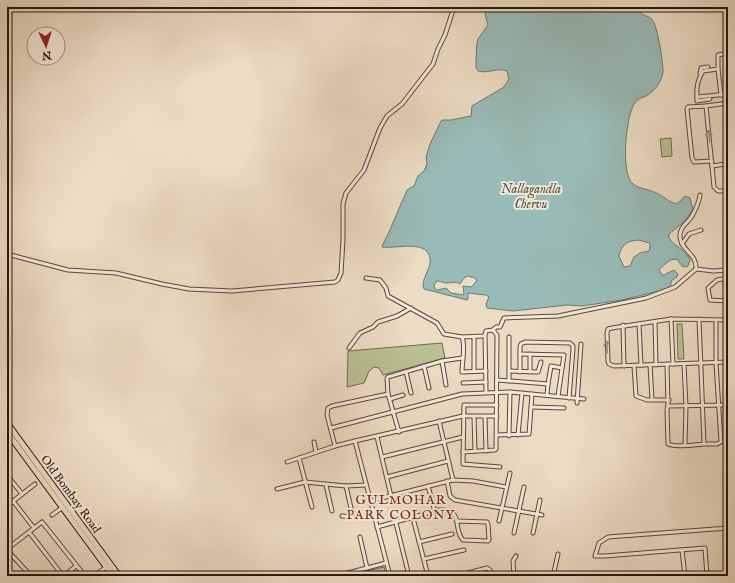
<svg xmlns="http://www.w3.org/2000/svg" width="735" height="583" viewBox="0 0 735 583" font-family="'IM FELL English',serif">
<rect width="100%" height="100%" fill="#ecdcc4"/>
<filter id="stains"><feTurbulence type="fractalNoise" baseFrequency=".005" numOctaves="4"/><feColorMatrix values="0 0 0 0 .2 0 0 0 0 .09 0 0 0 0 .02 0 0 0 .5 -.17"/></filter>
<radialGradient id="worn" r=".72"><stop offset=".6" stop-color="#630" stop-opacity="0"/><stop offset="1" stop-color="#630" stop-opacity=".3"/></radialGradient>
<g fill="#bac092" stroke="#706a4f">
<path d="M671,138L672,156L662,157L660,139Z"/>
<path d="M677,324H682L684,359H678Z"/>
<path d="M442,343L445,358L383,375L379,368L374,367L369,371L364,383L347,387L348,351Z"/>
<path d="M384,567L386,576L349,575Z"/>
</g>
<path fill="#99bbb7" stroke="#6b7973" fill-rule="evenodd" d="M490,7H639C641,19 648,13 653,21C658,29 663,62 663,72C662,81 655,91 646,96C639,99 639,98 634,104C626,118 620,173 633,184C639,189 649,189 656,193C664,196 668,202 677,204L685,196L690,198L693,209L685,221L669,234V238C675,247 685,249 690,260L688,266L685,267L682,266L677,259C669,259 665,264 659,270L662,275H664L674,270L678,274L677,277L671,281V285L667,288L655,292L622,300L582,306L567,305L513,311L487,308L486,304L489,297L486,295L468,293V299L467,300L424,289C419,278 436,266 428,253C421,241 393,249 382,247L383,244L389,232L407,190L414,186L418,176L424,171L427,164L426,157L430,144L441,121L443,120H451L471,116L472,106L504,87L509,79L507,71C498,67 489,74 478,71L476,67V60L477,43L478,39L488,25L485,14ZM638,240L650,243V247L649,251L640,253L634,257L630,266L624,267L619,256C621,245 627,241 638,240ZM468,276L475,278L477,281L471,287L463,286L464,294L463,295L451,293L446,288L438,290L435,289L434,285L437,281C441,281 443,283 447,283C452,283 455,281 460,284L464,278Z"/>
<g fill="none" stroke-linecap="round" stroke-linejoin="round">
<g stroke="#58473a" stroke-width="5">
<g id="minor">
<path d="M728,53L718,55V69L703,71C698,79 696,88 697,97L728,94"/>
<path d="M718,69L721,95"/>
<path d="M700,74L701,68L708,67"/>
<path d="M697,97V101L710,99"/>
<path d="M728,103L706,106L714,187L718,191H728"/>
<path d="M706,106L688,107L687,109L692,158L694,162L712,161"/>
<path d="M712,166L725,164"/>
<path d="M682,244L689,234L701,230"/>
<path d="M7,254L68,270L116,273L162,284L189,289L232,291L335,282L338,280L341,273L343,240V204L346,193L364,170L380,128L387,116L402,104L433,64L438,49L445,35L454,7"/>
<path d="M696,269C697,253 681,251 680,237C679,227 688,223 692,216C696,209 699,202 700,195"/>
<path d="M366,278L380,280L386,288L388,296L437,323L444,334L462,337C466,347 462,361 462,372L486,371"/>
<path d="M728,278L717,280L708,288L710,300L728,301"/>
<path d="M725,279L726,300"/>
<path d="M671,319L673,364"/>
<path d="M699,319L704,444C694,445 677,448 668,444L667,409L668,406L728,405"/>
<path d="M728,320L671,319L612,328L608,329L607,333L608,361L609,364L614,366L728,362"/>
<path d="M655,322L656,365"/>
<path d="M639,324L641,365"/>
<path d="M623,325L624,366"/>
<path d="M493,330L496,327H500L504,318L558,316L646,298L675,287L696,269L713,271L728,270"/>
<path d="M485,335L486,392"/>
<path d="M462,337L483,336L485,335L486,331L493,330L497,335L496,449L495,450L463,452"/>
<path d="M474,337V371"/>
<path d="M349,348L360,333L373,327L378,322L397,316L411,308"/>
<path d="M520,354L564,355L558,396"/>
<path d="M442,361L446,385"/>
<path d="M667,364L668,406"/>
<path d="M684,364L686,406L685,445"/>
<path d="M650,365L652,399"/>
<path d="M424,366L429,388"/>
<path d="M634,366L636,396L647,400H669"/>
<path d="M509,371L538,372L541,362"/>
<path d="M406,372L411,393"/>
<path d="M520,372V347L521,344L525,342L570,343L573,346V349L569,398"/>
<path d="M530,372V354"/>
<path d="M497,380L548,384L551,366L562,368"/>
<path d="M509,381V337"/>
<path d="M463,383L486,382"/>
<path d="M547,395L548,384"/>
<path d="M390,399L403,395"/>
<path d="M577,403L581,344"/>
<path d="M497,405H464L463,464L500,467"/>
<path d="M531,407L564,408"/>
<path d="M474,417L475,451"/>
<path d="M485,417L486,451"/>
<path d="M439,421L453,480"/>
<path d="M331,428L462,394L510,392L584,399"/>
<path d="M399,432L388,394L387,378L388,377L442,361L462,358"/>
<path d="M497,435L529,434L532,394"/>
<path d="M518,435L522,393"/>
<path d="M509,436L510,392"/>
<path d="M377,437L391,496"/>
<path d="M355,441L463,416H497"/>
<path d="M314,442L316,452"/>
<path d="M704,444H717L721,442L716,363V320"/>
<path d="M335,446L327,415L328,408L332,406L388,394"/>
<path d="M382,457L463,437"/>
<path d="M287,462L299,458"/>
<path d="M7,475L22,494"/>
<path d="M387,477L448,461"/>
<path d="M447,481L450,496L455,500L542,515"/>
<path d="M326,485L332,511"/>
<path d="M428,486L434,508"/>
<path d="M277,489L305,482L346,486L366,485"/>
<path d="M13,501L34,528"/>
<path d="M370,501L453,480L473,481L506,487"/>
<path d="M7,506L35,484"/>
<path d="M312,507L299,458L335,446L355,441L390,576"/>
<path d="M52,515L63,507"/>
<path d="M342,516L353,517L346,486"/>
<path d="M413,518L428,576"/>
<path d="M499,521L510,473"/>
<path d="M396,523L409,576"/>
<path d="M377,527L439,510C465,509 452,529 463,540L488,541L489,540L488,524L487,522L458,521"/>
<path d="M29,532L63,576"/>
<path d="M514,533L524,487"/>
<path d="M533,533L540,500"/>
<path d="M360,537L367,568"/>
<path d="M419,542L452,534"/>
<path d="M7,549L42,522L85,576"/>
<path d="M7,550L31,576"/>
<path d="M682,550L685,576"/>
<path d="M424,559L464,550"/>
<path d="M514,573L531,576"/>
<path d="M340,575L386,563"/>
<path d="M64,576L76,566"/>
<path d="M93,576L108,566"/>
<path d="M456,576L487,568L490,570L491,576"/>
<path d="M514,576L513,561L516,556"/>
<path d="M553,576L558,554"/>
<path d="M707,576L705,548L605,556H595L599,543L608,537L728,528"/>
</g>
</g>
<g stroke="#27150c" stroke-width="7">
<g id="primary">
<path d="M7,423L119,576"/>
<path d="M7,432L113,576"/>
</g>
</g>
<use href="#minor" stroke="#f3e8d9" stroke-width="3"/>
<use href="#primary" stroke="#ecdcc4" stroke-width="5"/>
</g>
<defs><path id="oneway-shaft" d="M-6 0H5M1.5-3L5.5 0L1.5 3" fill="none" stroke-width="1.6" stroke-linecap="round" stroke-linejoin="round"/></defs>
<g stroke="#97897d">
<use href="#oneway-shaft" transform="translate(709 136) rotate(-96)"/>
<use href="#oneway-shaft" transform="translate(607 347) rotate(-92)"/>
</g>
<g text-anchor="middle" stroke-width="4" stroke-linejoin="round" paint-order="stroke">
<g font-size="12" fill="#27150c" stroke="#f3e8d9">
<text transform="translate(71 494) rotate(54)" y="4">Old Bombay Road</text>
</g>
<g font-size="13" font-style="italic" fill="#4f4f48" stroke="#f3e8d9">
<text x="531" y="193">Nallagandla<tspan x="531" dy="15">Chervu</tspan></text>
</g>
<g font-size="13" letter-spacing="1" fill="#7a1f14" stroke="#f3e8d9">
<text x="401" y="504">GULMOHAR<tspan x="401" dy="15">PARK COLONY</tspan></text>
</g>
</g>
<rect width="735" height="583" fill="none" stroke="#ecdcc4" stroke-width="24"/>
<rect x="8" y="8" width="719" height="567" fill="none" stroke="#27150c" stroke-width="2"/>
<rect x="12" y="12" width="711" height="559" fill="none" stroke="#27150c"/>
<g transform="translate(46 46) rotate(176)"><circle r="19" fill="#f3e8d9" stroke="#a19487"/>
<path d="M0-3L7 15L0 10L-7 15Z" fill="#8f2418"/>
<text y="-6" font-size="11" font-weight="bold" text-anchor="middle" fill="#27150c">N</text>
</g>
<rect width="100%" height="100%" filter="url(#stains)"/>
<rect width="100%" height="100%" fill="url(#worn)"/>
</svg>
